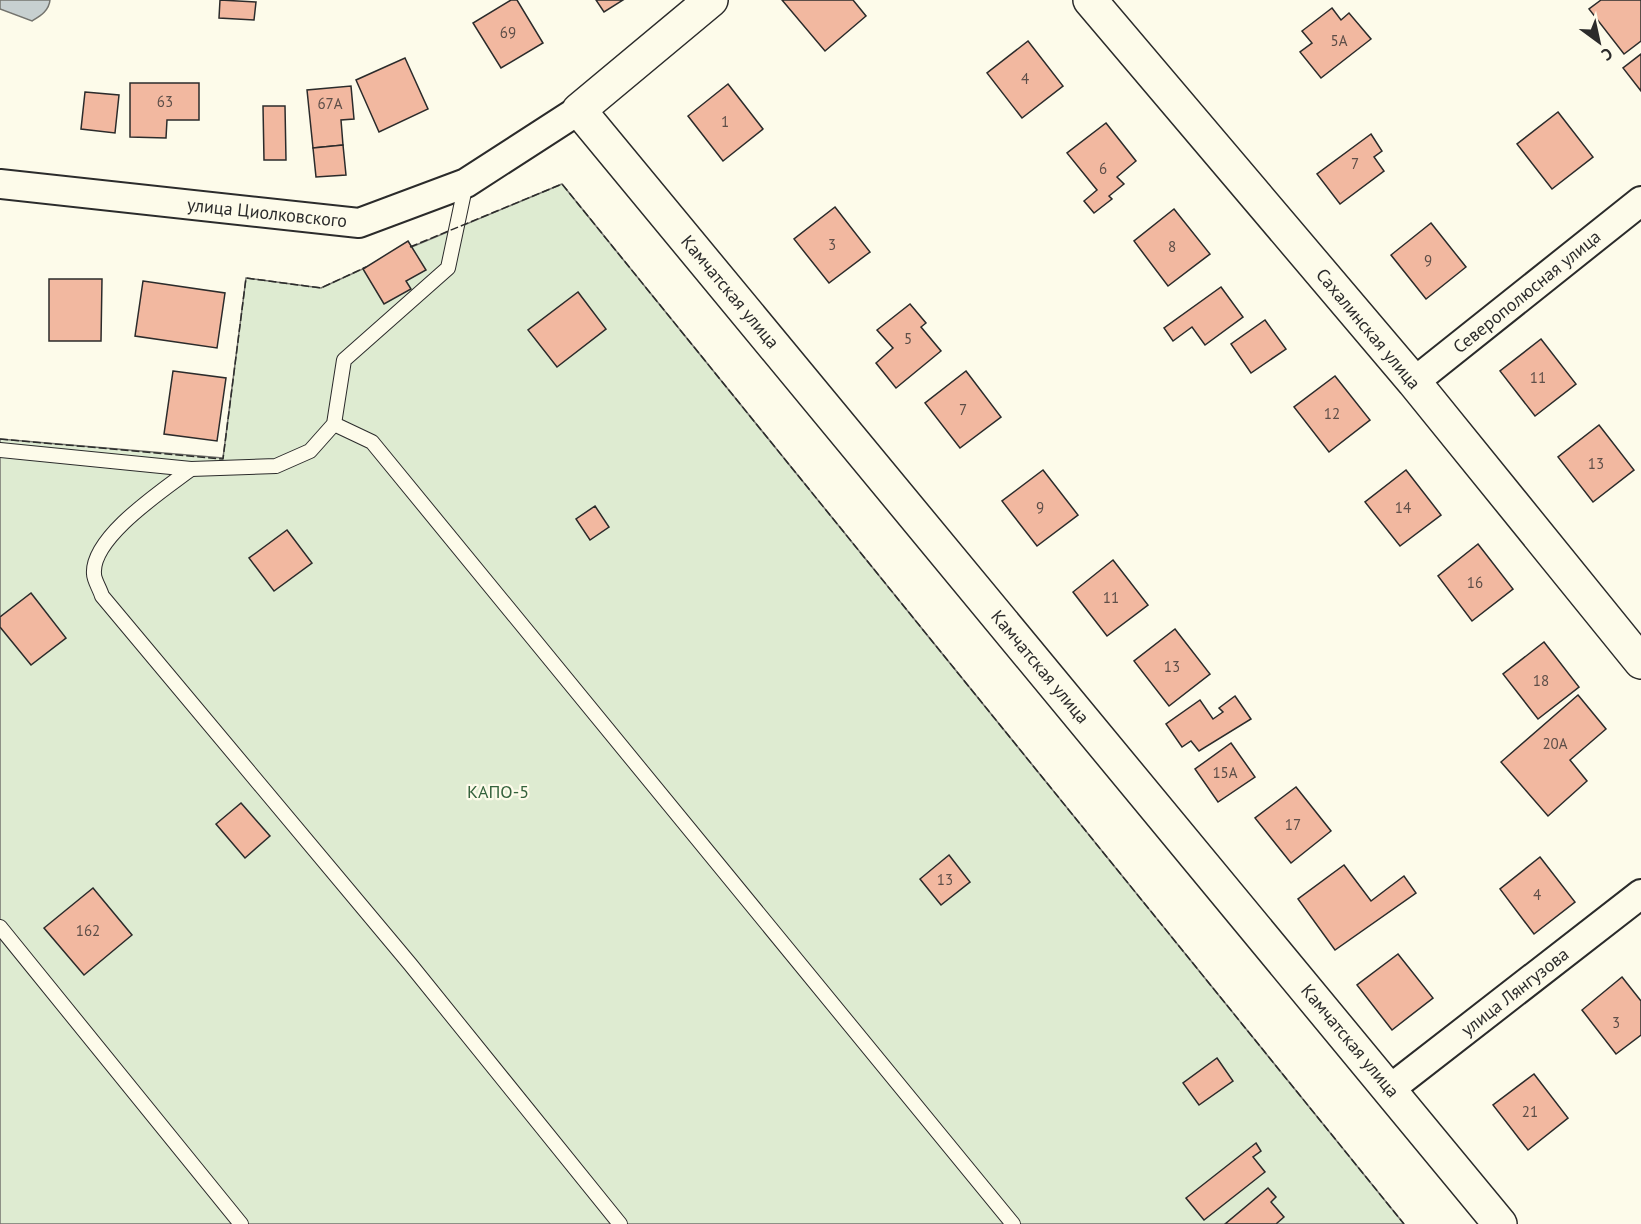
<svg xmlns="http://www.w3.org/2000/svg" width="1641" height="1224" viewBox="0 0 1641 1224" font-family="'PT Sans',sans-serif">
<rect width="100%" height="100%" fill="#fdfbea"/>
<path fill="#deebd1" stroke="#74746e" stroke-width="1.5" d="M562,184L1404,1224H0V439L223,458L246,278L321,288L402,251Z"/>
<path fill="#c7d0d0" stroke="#74746e" stroke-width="1.5" d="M0,0H50C49,11 40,16 32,21L0,9Z"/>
<g fill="#f2b8a0" stroke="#2b2b2b" stroke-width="1.5">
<path d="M220,0L256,2L254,20L219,18Z"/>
<path d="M511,0H517L543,43L501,68L473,23Z"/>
<path d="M596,0H623L604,12Z"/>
<path d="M782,0H853L866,16L825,51Z"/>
<path d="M1601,0H1641V41L1624,54L1589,9Z"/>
<path d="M1332,8L1341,20L1349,13L1371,39L1321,78L1300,52L1312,43L1302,31Z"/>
<path d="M1028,41L1063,86L1022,118L987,73Z"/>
<path d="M1641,54V91L1623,68Z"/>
<path d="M405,58L428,109L379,132L356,80Z"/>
<path d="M130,83H199V120H167L166,138L130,137Z"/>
<path d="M728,84L763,129L723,161L688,116Z"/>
<path d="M351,86L354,119L341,120L343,145L313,148L307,90Z"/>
<path d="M85,92L119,95L115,133L81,129Z"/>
<path d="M263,106H285L286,160H264Z"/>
<path d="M1558,112L1593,157L1552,189L1517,144Z"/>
<path d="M1106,123L1136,161L1117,177L1124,184L1109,196L1112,199L1094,213L1084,201L1097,190L1067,153Z"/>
<path d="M1371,134L1382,151L1374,157L1384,171L1340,204L1317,174Z"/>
<path d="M343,145L346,175L316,177L313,148Z"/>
<path d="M835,207L870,252L829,283L794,239Z"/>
<path d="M1174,209L1210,254L1168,286L1134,241Z"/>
<path d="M1431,223L1466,267L1426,299L1391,255Z"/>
<path d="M408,241L426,270L406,281L411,289L384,304L363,269Z"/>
<path d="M49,279H102L101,341H49Z"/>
<path d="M143,281L225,293L217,348L135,336Z"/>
<path d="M1221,287L1243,317L1205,345L1192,327L1173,341L1164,328Z"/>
<path d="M578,292L606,329L557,367L528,330Z"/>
<path d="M910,304L926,323L921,327L941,351L896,388L876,363L893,348L877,330Z"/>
<path d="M1265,320L1286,349L1251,373L1231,344Z"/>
<path d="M1541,339L1576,384L1535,416L1500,371Z"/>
<path d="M173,371L226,378L217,441L164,434Z"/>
<path d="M966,371L1001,417L960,448L925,403Z"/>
<path d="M1335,376L1370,420L1329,452L1294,407Z"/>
<path d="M1599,425L1634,470L1593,502L1558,457Z"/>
<path d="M1043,470L1078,515L1037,546L1002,501Z"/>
<path d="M1406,470L1441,515L1400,546L1365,502Z"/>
<path d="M595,506L609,527L590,540L576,519Z"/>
<path d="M287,530L312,563L274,591L249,558Z"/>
<path d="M1478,544L1513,589L1472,621L1438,576Z"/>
<path d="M1113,560L1148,605L1107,636L1073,592Z"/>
<path d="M31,593L66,638L31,665L0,627V617Z"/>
<path d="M1175,629L1210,674L1169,706L1134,661Z"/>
<path d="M1544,642L1579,687L1538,719L1503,674Z"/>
<path d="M1578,695L1606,729L1570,760L1587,781L1548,816L1501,762Z"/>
<path d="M1235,696L1251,719L1199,751L1191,741L1182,747L1166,724L1200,700L1213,719L1223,712L1219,708Z"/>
<path d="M1231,743L1255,777L1218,802L1195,769Z"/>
<path d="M1296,787L1331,831L1291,863L1255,818Z"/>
<path d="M241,803L270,836L245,858L216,824Z"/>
<path d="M949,855L970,882L941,905L920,879Z"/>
<path d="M1540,857L1575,902L1534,934L1500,889Z"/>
<path d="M1344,865L1371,901L1404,876L1416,893L1335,950L1298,899Z"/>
<path d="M93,888L132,935L84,975L44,928Z"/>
<path d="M1398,954L1433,998L1392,1030L1357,985Z"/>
<path d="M1622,977L1641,1001V1035L1616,1054L1582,1010Z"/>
<path d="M1217,1058L1233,1081L1199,1105L1183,1083Z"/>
<path d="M1534,1074L1568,1118L1528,1150L1493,1105Z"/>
<path d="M1256,1143L1261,1151L1253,1157L1265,1172L1204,1220L1186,1198Z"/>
<path d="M1268,1188L1276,1197L1271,1202L1284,1217L1276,1224H1225Z"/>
</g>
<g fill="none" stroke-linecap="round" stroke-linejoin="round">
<g stroke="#2b2b2b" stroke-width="16">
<g id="service">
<path d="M334,424L372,442L1013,1224"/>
<path d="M0,450L191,469L276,466L310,451L334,424L344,360L448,268L466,183"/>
<path d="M191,469C165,489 91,537 94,574C94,580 100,589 102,596L410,964L620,1224"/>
<path d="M0,927L241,1224"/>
</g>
</g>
<g stroke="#2b2b2b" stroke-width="32">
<g id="minor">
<path d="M0,184L359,223L466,183L579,110"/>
<path d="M1414,382L1641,201"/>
<path d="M1390,1089L1641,894"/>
</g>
</g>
<g stroke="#2b2b2b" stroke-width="36">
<path id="secondary" d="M1090,0L1414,382L1641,662"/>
</g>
<g stroke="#2b2b2b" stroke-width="36">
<path id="primary" d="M711,0L579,110L1500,1224"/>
</g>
<use href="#service" stroke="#fdfbea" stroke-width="14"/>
<use href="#minor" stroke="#fdfbea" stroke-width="28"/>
<use href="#secondary" stroke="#fdfbea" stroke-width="33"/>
<use href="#primary" stroke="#fdfbea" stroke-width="33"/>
<g stroke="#2b2b2b" stroke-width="1.5" stroke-dasharray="8 3" stroke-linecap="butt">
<path d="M410,247L562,184L1404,1224"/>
<path d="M0,439L223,459L246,278L321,288L366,267"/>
</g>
</g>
<g text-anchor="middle" stroke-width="4.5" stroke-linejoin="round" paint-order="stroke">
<g font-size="15" fill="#5d4e48">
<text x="508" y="38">69</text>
<text x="1339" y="46">5А</text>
<text x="1025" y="84">4</text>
<text x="165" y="107">63</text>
<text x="330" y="109">67А</text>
<text x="725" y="127">1</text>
<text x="1355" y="169">7</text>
<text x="1103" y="174">6</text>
<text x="832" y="250">3</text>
<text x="1172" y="252">8</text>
<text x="1428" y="266">9</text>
<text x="908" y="344">5</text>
<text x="1538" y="383">11</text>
<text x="963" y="415">7</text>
<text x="1332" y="419">12</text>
<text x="1596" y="469">13</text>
<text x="1040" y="513">9</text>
<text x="1403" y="513">14</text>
<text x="1475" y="588">16</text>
<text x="1111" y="603">11</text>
<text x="1172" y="672">13</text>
<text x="1541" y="686">18</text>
<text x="1555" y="749">20А</text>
<text x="1225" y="778">15А</text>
<text x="1293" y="830">17</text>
<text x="945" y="885">13</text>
<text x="1537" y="900">4</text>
<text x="88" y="936">162</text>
<text x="1616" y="1028">3</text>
<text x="1530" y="1117">21</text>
</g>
<g font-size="18" fill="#2b2b2b" stroke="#fdfbea">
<text transform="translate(267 213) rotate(6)" y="6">улица Циолковского</text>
<text transform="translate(730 292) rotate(50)" y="6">Камчатская улица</text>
<text transform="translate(1527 292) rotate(-39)" y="6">Северополюсная улица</text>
<text transform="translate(1368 329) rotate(50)" y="6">Сахалинская улица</text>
<text transform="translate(1040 667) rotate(50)" y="6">Камчатская улица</text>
<text transform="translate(1515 992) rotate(-38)" y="6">улица Лянгузова</text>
<text transform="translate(1350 1041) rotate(50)" y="6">Камчатская улица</text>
</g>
<g font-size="18" fill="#34623c" stroke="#fdfbea">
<text x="498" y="798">КАПО-5</text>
</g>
</g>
<g transform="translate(1599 42) rotate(147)" stroke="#fdfbea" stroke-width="4.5" paint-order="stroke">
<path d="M0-4.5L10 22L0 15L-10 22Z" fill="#2b2b2b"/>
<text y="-9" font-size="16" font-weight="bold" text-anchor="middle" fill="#2b2b2b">С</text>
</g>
</svg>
